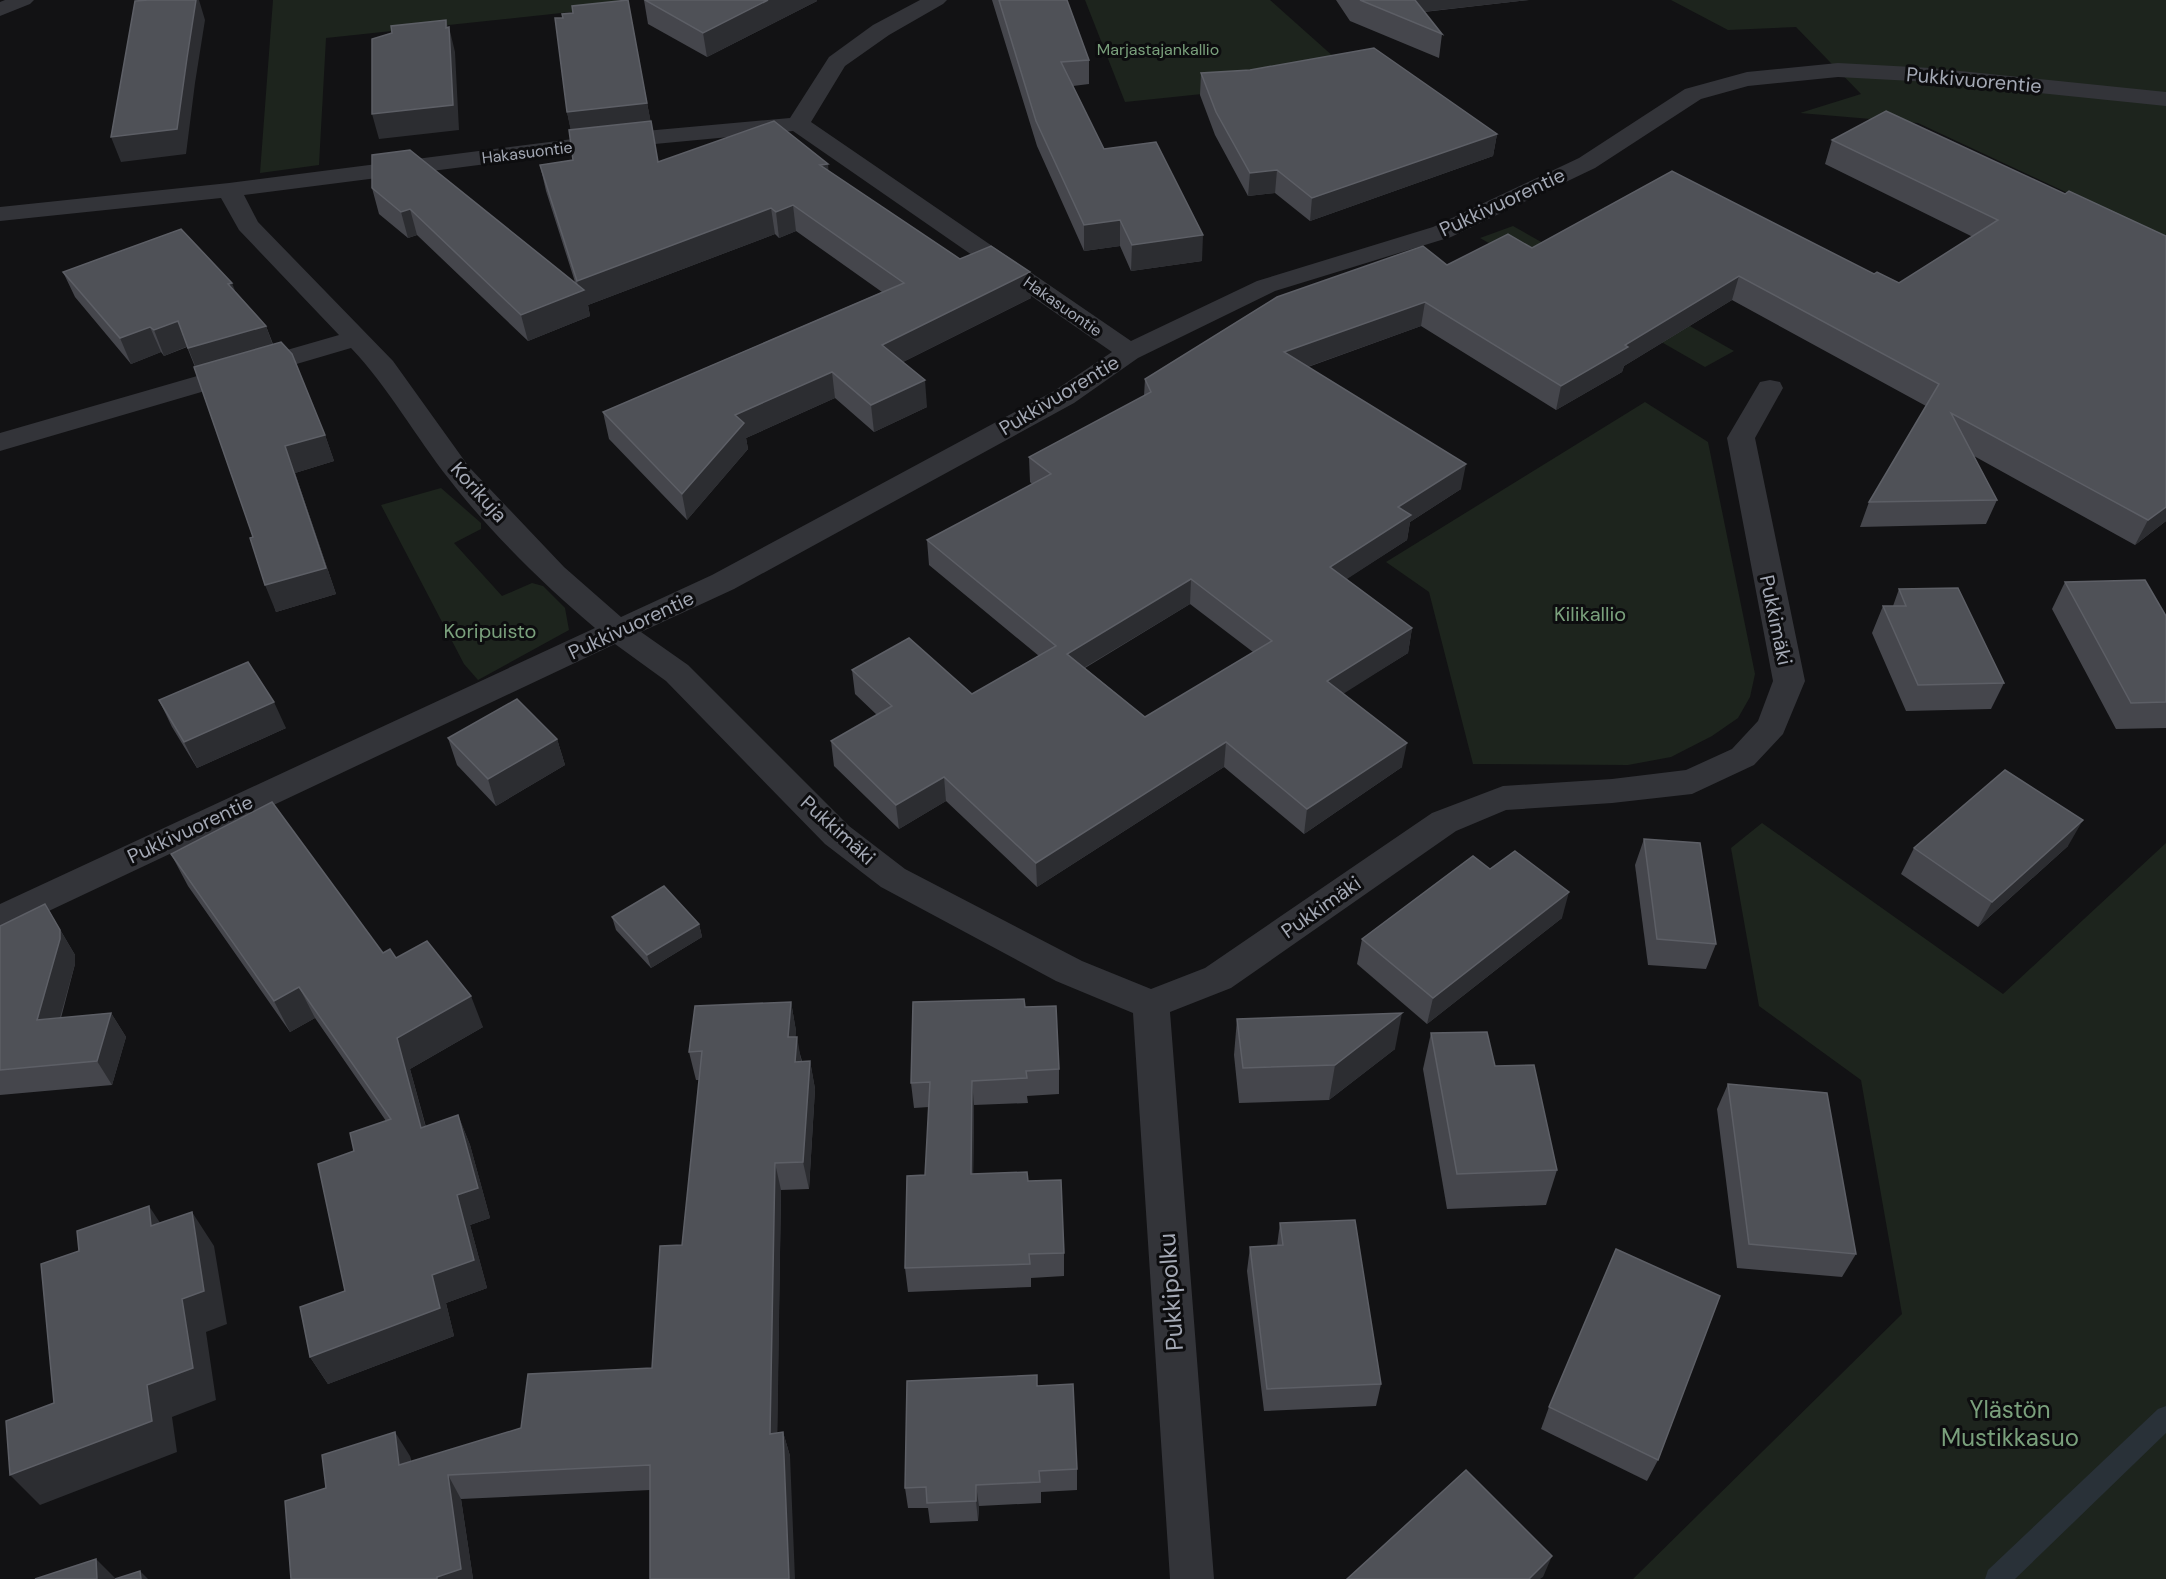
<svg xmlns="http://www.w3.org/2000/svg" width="2166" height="1579" viewBox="0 0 2166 1579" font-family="'DM Sans',sans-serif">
<rect width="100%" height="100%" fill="#121214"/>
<g fill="#1d241d">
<path d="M273,0H625L608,8L326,38L319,165L260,173Z"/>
<path d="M1085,0H1270L1353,74L1288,85L1125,102Z"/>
<path d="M1671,0H2166V239L1918,123L1800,113L1861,94L1796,27L1728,30Z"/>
<path d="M1513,226L1734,351L1705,367L1480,238Z"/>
<path d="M1645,402L1708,442L1755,674L1750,697L1738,718L1712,736L1671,757L1628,765L1473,764L1429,592L1386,562Z"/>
<path d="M441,488L481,523V529L454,543L502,596L532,583L543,586L565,608L569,630L478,680L464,664L381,505Z"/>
<path d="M1762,823L2003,994L2166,843V1579H1633L1902,1314L1861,1080L1759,1006L1731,848Z"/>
</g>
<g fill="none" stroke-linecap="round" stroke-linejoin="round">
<path fill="#293138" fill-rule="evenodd" d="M2166,1406V1433L2015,1579H1985L1988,1570L2158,1409Z"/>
<g fill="#333439" fill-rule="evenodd">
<path d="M5,0H34L30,4L0,16V2Z"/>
<path d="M920,0H947L943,4L889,35L845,66L811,122L1131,341L1257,281L1433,227L1579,158L1685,89L1747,72L1838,63L1931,68L2166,92V106L1931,82L1838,77L1748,86L1701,99L1595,168L1451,237L1275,291L1138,358L1074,403L734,589L641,632L688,665L849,826L905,869L1082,961L1151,989L1205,968L1432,813L1503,786L1612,779L1686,770L1732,749L1758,721L1773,681L1727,438L1760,382L1770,380L1780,382L1783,388L1755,438L1805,681L1783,734L1754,765L1692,794L1612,803L1506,810L1456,831L1231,988L1170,1012L1214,1579H1170L1133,1013L1056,981L881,887L825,844L666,681L615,644L0,934V904L595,628C545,586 489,531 449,479C415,436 389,388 351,348L0,451V433L339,335L239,230L221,198L0,221V207L229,183L612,134L790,118L829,57L873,25ZM793,131L1112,352L1054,391L712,575L621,617L564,567L469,467L393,361L258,222L244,195L612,148Z"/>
</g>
</g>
<g fill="#45464c" fill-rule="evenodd">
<path d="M628,0L658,162L828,164V171L960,259L1031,298L903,362L927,407L874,432L835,398L746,438L748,449L687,520L609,439L603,412L882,292L796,231L779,238L775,234L588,305L590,316L528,341L417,235L408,238L379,214L372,188L575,282L546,191L540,165L573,160L571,130L567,112L563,18L573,13Z"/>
<path d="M644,0H817V1L707,57L648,24Z"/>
<path d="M992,0H1067L1089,60V84L1073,86L1104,149L1202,261L1131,271L1120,246L1084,251L1037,146Z"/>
<path d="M1336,0H1529L1424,12L1442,34L1439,58L1350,21Z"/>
<path d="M1201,73L1497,134L1493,156L1310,221L1275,193L1248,196L1215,135L1200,95Z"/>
<path d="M1832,140L2065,194L2166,236V521L2135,545L1974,456L1997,500L1986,524L1860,527L1869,502L1926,406L1732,300L1624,366L1622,372L1556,410L1421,326L1308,367L1461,489L1410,522L1407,540L1346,579L1412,628L1408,653L1343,693L1402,767L1304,834L1224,767L1037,887L946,801L899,829L834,766L831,741L877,715L855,694L852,670L972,694L1039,656L929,565L927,540L1032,484L1030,482L1029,457L1144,396L1145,379L1447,265L1532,248L1874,274L1899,283L1973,237L1825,164ZM1190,604L1253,652L1145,717L1085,668Z"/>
<path d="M63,272L236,292L266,326L273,344L325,435L334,461L295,473L336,594L276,612L253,537L195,367L187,347L164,356L161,352L131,364L75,297Z"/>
<path d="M2065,582L2166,616V728L2116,729L2052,609Z"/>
<path d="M1899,589L2004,683L1991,709L1906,711L1872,633L1883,606H1893Z"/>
<path d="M159,700L286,728L197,768L172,727Z"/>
<path d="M448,738L557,739L565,765L496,806L457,765Z"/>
<path d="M1644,839L1716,944L1706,969L1648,965L1635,865Z"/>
<path d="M2068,846L1978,927L1901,874L1914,848Z"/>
<path d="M171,854L396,958L483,1027L410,1069L426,1127L458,1115L470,1145L490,1218L470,1225L487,1288L446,1303L454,1336L328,1384L310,1357L345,1291L354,1151L386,1121L315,1018L290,1032L188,886Z"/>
<path d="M1490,869L1562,918L1427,1024L1357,964L1362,939Z"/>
<path d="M45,904L75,955V964L61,1018L111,1013L126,1037L112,1085L0,1095V926Z"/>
<path d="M612,917L699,924L702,937L651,968L616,930Z"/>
<path d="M791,1002L796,1031L795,1037L802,1061H810L815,1089L809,1189L781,1190L777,1433L783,1432L790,1456L650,1490L461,1499L473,1579H291L326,1488L410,1456L411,1462L521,1428L652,1368L682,1245L699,1080H696L689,1052Z"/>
<path d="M1025,1007L1059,1069V1094L1027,1096L1028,1103L974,1105L973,1174L1028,1181L1064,1253V1276L1031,1278V1287L908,1292L905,1268L925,1175L929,1107L914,1108L911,1083Z"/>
<path d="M1237,1019L1395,1049L1329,1100L1239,1103L1234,1055Z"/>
<path d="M1431,1033L1495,1066L1557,1170L1546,1205L1447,1209L1423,1069Z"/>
<path d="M1728,1084L1856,1254L1842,1277L1737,1268L1717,1109Z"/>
<path d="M1280,1223L1381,1384L1376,1406L1264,1411L1247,1271L1250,1247L1277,1246Z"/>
<path d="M1037,1386L1077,1469V1490L1041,1492V1503L979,1506L978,1521L930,1523L928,1508H908L905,1488Z"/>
<path d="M1549,1407L1658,1460L1647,1481L1541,1429Z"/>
</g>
<g fill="#2c2d31">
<path d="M196,0H199L205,20L195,83L186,154L121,162L111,137L187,58Z"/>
<path d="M768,0H817V1L707,57L703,33Z"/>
<path d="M1405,0H1529L1404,14Z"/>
<path d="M446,20L450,35L449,27L455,52L459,130L379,139L372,114L446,28Z"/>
<path d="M647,103L652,128L572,137L567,112Z"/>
<path d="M1497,134L1493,156L1310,221L1312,198Z"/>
<path d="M828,164L830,189L820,165Z"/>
<path d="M1277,170L1275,193L1248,196L1250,173Z"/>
<path d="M793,205L796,231L779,238L776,212Z"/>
<path d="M771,208L775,234L588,305L590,316L528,341L521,315L579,292L577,281Z"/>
<path d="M410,209L417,235L408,238L401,212Z"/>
<path d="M1120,220V246L1084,251V225Z"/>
<path d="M1203,235L1202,261L1131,271L1132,245Z"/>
<path d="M1030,272L1031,298L885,371L882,345Z"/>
<path d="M1739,276L1732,300L1624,366L1622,372L1556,410L1561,386L1625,345Z"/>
<path d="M232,283L242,308L228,284Z"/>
<path d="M1425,302L1421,326L1282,376L1284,352Z"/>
<path d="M178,321L188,346L164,356L154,330Z"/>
<path d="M266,326L275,351L198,373L188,348Z"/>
<path d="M150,327L161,352L131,364L120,338Z"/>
<path d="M832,372L835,398L746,438L748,449L687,520L682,494L735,415Z"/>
<path d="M925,380L927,407L874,432L871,405Z"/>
<path d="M325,435L334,461L295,473L336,594L276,612L265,585L285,446Z"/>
<path d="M1466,464L1461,489L1410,522L1407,540L1327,592L1330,567L1398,507Z"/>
<path d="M2166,507V521L2135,545L2148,520Z"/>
<path d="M1191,579L1190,604L1067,678V654Z"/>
<path d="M1412,628L1408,653L1324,706L1327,681Z"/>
<path d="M274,702L286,728L197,768L184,742Z"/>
<path d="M557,739L565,765L496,806L488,779Z"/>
<path d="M1226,742L1224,767L1037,887L1036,863Z"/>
<path d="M1407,743L1402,767L1304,834L1307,809Z"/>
<path d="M944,777L946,801L899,829L896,805Z"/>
<path d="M2083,820L2068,846L1978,927L1992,902Z"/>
<path d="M1569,892L1562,918L1427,1024L1433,998Z"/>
<path d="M45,904L75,955V964L53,1043L37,1020Z"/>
<path d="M699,924L702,937L651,968L647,955Z"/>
<path d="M299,987L315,1018L290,1032L274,1001Z"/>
<path d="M471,996L483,1027L410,1069L434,1158L421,1128L397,1038Z"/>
<path d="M791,1002L796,1031L794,1065L788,1037Z"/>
<path d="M111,1013L126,1037L112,1085L97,1061Z"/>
<path d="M1402,1013L1395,1049L1329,1100L1335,1065Z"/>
<path d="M797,1037L802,1065L795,1062Z"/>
<path d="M810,1061L815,1089L809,1189L803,1162Z"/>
<path d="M972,1081L974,1105L973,1198L971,1174Z"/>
<path d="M458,1115L470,1145L490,1218L470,1225L487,1288L446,1303L454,1336L328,1384L310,1357L432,1275L457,1195Z"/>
<path d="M775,1163L781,1190L777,1458L770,1434Z"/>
<path d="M149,1206L172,1241L151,1226Z"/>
<path d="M192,1212L214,1246L227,1324L206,1332L216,1400L172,1417L177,1452L40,1505L10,1475L147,1385L182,1299Z"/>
<path d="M395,1432L410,1456L413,1489L399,1465Z"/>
<path d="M783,1432L790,1456L795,1579H789Z"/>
<path d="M448,1475L461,1499L473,1579H437Z"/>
<path d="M976,1485L979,1506L978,1521L976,1501Z"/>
<path d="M1552,1556L1543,1577L1540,1579H1529Z"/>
<path d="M96,1559L116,1579H97Z"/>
<path d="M140,1571L148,1579H141Z"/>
</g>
<g fill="#4f5157" stroke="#5d5f66" stroke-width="1.5" fill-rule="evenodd">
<path d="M149,0H196L187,58L177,129L111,137L135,1Z"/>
<path d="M628,0L647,103L567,112L555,18H563L562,14L573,13L572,6Z"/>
<path d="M645,0H768L703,33Z"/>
<path d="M999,0H1067L1089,60L1061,62L1104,149L1156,142L1203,235L1132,245L1120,220L1084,225L1036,121Z"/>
<path d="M1360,0H1415L1442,34Z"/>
<path d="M446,20V28L449,27L453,105L372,114V39L392,33L391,26Z"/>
<path d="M1374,48L1497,134L1312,198L1277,170L1250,173L1216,112L1201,73L1250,70Z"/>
<path d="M1886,111L2065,194L2069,191L2166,236V507L2148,520L1951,413L1997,500L1869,502L1939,384L1739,276L1625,345L1628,347L1561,386L1425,302L1284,352L1466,464L1398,507L1411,515L1330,567L1412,628L1327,681L1407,743L1307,809L1226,742L1036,863L944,777L896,805L831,741L892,706L852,670L909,638L972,694L1056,646L927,540L1051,474L1029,457L1151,392L1145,379L1277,297L1423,246L1447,265L1508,234L1532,248L1672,171L1874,274L1877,272L1899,283L1998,220L1832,140ZM1191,579L1272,641L1145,717L1067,654Z"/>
<path d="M651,121L658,162L774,121L828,164L820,165L960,259L991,246L1030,272L882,345L925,380L871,405L832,372L735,415L744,423L682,494L603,412L904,283L793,205L776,212L771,208L577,281L540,165L573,160L569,130Z"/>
<path d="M410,150L584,290L521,315L410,209L401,212L372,188V155Z"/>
<path d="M181,229L232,283L228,284L266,326L188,348L178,321L154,330L150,327L120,338L63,272Z"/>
<path d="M281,342L292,354L325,435L285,446L326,568L265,585L250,538L253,537L194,367Z"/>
<path d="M2145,580L2166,616V702L2131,703L2065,582Z"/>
<path d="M1958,588L2004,683L1918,685L1883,606H1906L1899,589Z"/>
<path d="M248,662L274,702L184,742L159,700Z"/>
<path d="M517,699L557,739L488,779L448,738Z"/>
<path d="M2005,770L2083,820L1992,902L1914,848Z"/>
<path d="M272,802L383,953L390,949L396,958L427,941L471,996L397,1038L421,1128L458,1115L478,1188L457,1195L474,1260L432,1275L440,1308L310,1357L300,1307L345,1291L318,1164L354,1151L350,1133L391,1119L299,987L274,1001L171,854Z"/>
<path d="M1644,839L1700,843L1716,944L1657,939Z"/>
<path d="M1515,851L1569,892L1433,998L1362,939L1473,856L1490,869Z"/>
<path d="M664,886L699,924L647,955L612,917Z"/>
<path d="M45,904L60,930V939L37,1020L111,1013L97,1061L0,1070V926Z"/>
<path d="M1024,999L1025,1007L1056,1006L1059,1069L1026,1071L1027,1078L972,1081L971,1174L1027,1172L1028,1181L1061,1180L1064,1253L1029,1254L1030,1264L905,1268L907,1176L925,1175L930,1082L911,1083L913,1002Z"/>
<path d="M791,1002L788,1037H797L795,1062L810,1061L803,1162L775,1163L770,1434L783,1432L789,1579H650V1465L448,1475L461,1569L437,1577V1579H291L285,1501L326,1488L322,1455L395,1432L399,1465L521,1428L528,1374L652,1368L660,1246L682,1245L702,1051L689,1052L695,1006Z"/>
<path d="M1402,1013L1335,1065L1243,1068L1237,1019Z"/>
<path d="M1487,1032L1495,1066L1534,1065L1557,1170L1457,1174L1431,1033Z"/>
<path d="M1728,1084L1827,1093L1856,1254L1749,1244Z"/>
<path d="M149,1206L151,1226L192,1212L204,1291L182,1299L193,1368L147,1385L152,1421L10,1475L6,1421L54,1403L41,1264L79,1251L77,1231Z"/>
<path d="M1355,1220L1381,1384L1267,1389L1250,1247L1283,1245L1280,1223Z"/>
<path d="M1616,1249L1720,1296L1658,1460L1549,1407Z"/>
<path d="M1037,1375V1386L1073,1384L1077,1469L1039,1471L1040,1482L976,1485V1501L927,1503L926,1487L905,1488L907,1381Z"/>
<path d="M1466,1470L1552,1556L1529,1579H1347Z"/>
<path d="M96,1559L97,1579H35Z"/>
<path d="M140,1571L141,1579H115Z"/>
</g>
<g text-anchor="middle" stroke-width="6" stroke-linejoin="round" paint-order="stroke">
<g font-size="16" fill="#7aa07c" stroke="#0d0d0f">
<text x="1158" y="55">Marjastajankallio</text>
</g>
<g font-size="16" fill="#a4a9b5" stroke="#0d0d0f">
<text transform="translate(527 152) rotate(-7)" y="6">Hakasuontie</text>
<text transform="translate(1063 306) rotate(35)" y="6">Hakasuontie</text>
</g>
<g font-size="20" fill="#a4a9b5" stroke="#0d0d0f">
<text transform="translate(1974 80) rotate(5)" y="7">Pukkivuorentie</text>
<text transform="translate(1502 202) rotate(-25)" y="7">Pukkivuorentie</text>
<text transform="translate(1059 395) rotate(-31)" y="7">Pukkivuorentie</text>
<text transform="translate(479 492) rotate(48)" y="7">Korikuja</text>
<text transform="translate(1776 620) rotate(78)" y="7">Pukkimäki</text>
<text transform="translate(631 625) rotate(-25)" y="7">Pukkivuorentie</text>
<text transform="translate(190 829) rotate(-25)" y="7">Pukkivuorentie</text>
<text transform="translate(838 830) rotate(42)" y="7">Pukkimäki</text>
<text transform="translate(1321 907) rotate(-35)" y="7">Pukkimäki</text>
</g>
<g font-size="20" fill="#7aa07c" stroke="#0d0d0f">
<text x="1590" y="621">Kilikallio</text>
<text x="490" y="638">Koripuisto</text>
</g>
<g font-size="24" fill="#a4a9b5" stroke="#0d0d0f">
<text transform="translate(1171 1292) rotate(-94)" y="8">Pukkipolku</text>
</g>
<g font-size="24" fill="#7aa07c" stroke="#0d0d0f">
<text x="2010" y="1418">Ylästön<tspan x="2010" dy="28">Mustikkasuo</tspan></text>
</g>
</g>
</svg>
